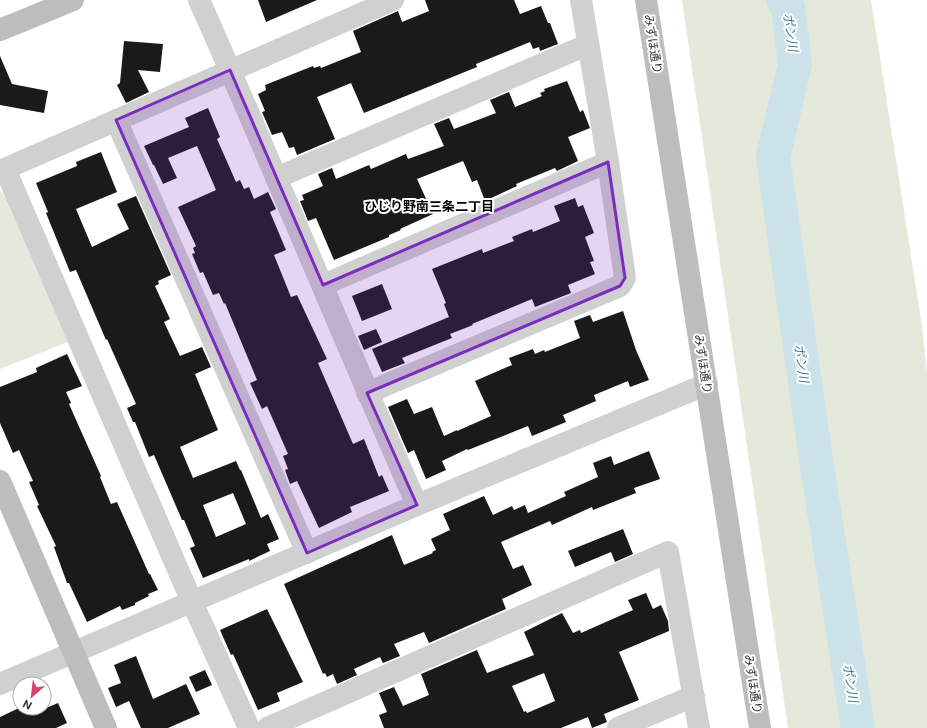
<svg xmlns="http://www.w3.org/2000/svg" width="927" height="728" viewBox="0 0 927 728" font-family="'Public Sans','Noto Sans JP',sans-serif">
<rect width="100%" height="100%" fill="#fff"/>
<g fill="#e4e9dc">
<path d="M682,0H871L922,326L927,372V728H788Z"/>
<path d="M0,191L3,193L68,342L0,369Z"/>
</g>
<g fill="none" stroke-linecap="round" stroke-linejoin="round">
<path stroke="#cbe2e8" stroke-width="34" d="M783,0L788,7L795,64L773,157L816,459L858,728"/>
</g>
<g fill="#1a1a1a" fill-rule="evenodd">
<path d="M258,0H317L266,22Z"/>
<path d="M425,0H514L520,14L541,6L548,23H550L558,44L540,51L539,47L533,49L530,42L476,64L477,67L364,113L351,83L317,97L335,139L297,155L294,147L289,148L282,132L272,135L262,112L265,111L258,94L266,90L265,85L313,66L314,68L320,66L321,68L361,52L353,31L398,11L402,22L429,11Z"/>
<path d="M124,41L163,44L160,72L138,70L149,92L126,103L117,85L120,83Z"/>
<path d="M0,56L12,84L48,91L44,113L0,105Z"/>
<path d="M567,81L580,112L583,110L590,128L568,137L578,161L557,171L555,168L516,184L517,186L485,201L477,180L472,182L463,161L417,179L433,214L400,229L401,230L389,235V237L334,260L316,218L308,221L300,201L304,200L302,195L323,186L318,174L332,168L336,179L369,165L371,169L406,154L408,159L444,146L434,124L449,118L454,129L496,113L490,100L509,92L515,107L542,96L540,93L545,91L544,89Z"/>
<path d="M208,108L220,137L217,139L236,182L240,180L244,189L249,187L254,199L268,192L276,209L270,212L286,250L274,255L291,297L297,295L327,359L318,363L353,444L364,439L379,477L382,475L389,491L350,507L352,512L319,528L297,481L290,484L285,470L288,469L283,456L288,454L267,406L262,409L250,383L257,380L225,303L224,304L219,293L213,295L203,272L200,273L192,254L195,253L193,248L196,246L178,207L216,190L197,146L168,158L177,178L163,184L154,165H153L144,146L189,127L185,118Z"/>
<path d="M101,152L117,192L76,209L92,247L129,229L117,204L136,196L171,275L158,281L159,284L155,286L170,319L164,322L180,356L202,347L211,367L195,374L218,430L180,447L193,478L236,461L240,470H241L261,518L268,514L279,539L267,544L270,551L249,561V559L203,578L190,548L195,546L184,520H182L154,455L149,457L135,422H133L127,408L136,404L107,339L106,340L76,270L70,272L46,213L48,212L36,183L77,166L76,162ZM233,493L246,524L216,537L203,505Z"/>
<path d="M575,198L578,207L583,205L594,233L585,237L594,261L590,262L595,274L568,285L571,293L535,307L532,299L472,324L473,325L450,334L452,338L402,358L405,363L382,372L372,349L449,317L444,304L446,303L432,269L482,249L483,253L514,241L512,237L532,229L533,232L560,221L554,206Z"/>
<path d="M382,284L392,309L362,321L352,296Z"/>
<path d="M623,311L636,350L649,380L630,387L628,381L594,395L596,401L563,415L566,422L532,436L528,426L468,450L467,449L442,461L446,470L426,479L414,450L408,453L388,407L407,399L414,414L432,407L444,436L457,430V431L491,416L475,381L512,365L509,358L533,349L535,354L544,350L545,352L580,338L574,321L590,315L593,322Z"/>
<path d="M376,329L382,342L364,350L358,336Z"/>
<path d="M67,354L82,386L66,392L71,403L69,404L101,476L100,477L111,504L117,502L149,574H150L158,590L148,594L149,596L135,603V605L122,610L120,606L87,622L69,583H67L54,547L56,546L37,506L39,505L29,482L33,481L19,450L13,453L0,423V387L37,372L36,368Z"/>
<path d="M649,451L660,479L634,488L636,493L593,510L592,507L552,525L550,521L501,542L513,569L523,565L532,585L502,599L506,609L429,643L424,632L394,644L400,656L383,663L380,657L354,669L357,675L337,684L333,674L327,677L325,673L323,674L284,584L392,535L404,565L433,553L432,552L436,550L431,539L450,530L443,514L484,496L493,515L512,506L514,510L525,505L528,513L566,496L564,492L598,477L593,463L611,456L614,465Z"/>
<path d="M623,529L633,554L615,562L611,552L575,567L568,551Z"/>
<path d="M646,593L653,609L661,605L668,621L669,631L619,652L639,700L604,714L607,722L592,728L588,717L561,728H384L379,715L387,712L379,693L394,687L403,706L429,695L421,674L477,650L487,673L534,655L524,632L562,613L573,633L580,630L581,633L633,610L628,600ZM544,673L555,701L527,713L526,711L524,712L512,686Z"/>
<path d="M267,609L303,682L277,693L280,701L258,710L233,654L231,655L220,630Z"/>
<path d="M136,656L153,699L186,684L200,714L168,728H141L129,701L116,707L108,688L121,683L114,665Z"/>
<path d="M205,670L212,685L196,692L189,677Z"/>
<path d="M58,703L67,723L56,728H0V717L19,708H46Z"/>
</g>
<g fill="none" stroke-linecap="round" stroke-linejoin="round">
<g stroke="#d0d0d0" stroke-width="22">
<path d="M199,0C274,168 343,338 417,505"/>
<path d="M116,120L307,553"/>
<path d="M5,169L192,602L249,728"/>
<path d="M0,171L393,0"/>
<path d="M276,178L587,45"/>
<path d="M323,285L608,162"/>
<path d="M367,393L620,286L625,278L608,162L581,0"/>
<path d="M0,684L417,505L707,384"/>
<path d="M267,728L668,552L699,728"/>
<path d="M618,728L694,696"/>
</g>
<g stroke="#bdbdbd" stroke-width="22">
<path d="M646,0L760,728"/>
<path d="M0,30L73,0"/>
<path d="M0,481L106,728"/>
</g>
</g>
<path fill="#7b2cbf" fill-opacity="0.2" stroke="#7b2cbf" stroke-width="3" stroke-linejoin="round" d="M230,70L323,285L608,162L625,278L620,286L367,393L417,505L307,553L116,120Z"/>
<g text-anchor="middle" stroke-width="4" stroke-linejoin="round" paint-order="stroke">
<g font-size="12" fill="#333" stroke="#fff">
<text transform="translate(653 44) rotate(81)" y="4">みずほ通り</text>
<text transform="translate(703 364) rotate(81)" y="4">みずほ通り</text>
<text transform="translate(753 684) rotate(81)" y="4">みずほ通り</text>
</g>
<g font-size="13" font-style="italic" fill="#427a8a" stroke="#fff">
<text transform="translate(791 32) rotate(82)" y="5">ポン川</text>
<text transform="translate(802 363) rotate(82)" y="5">ポン川</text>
<text transform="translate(851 683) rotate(81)" y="5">ポン川</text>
</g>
<g font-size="13" font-weight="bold" fill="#000" stroke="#fff">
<text x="429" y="211">ひじり野南三条二丁目</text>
</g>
</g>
<g transform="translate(32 696) rotate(208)"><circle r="19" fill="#ffffff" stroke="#adadad"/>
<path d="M0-3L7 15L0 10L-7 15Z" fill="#da4469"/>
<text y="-6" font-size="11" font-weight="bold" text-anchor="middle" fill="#333333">N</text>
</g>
</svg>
